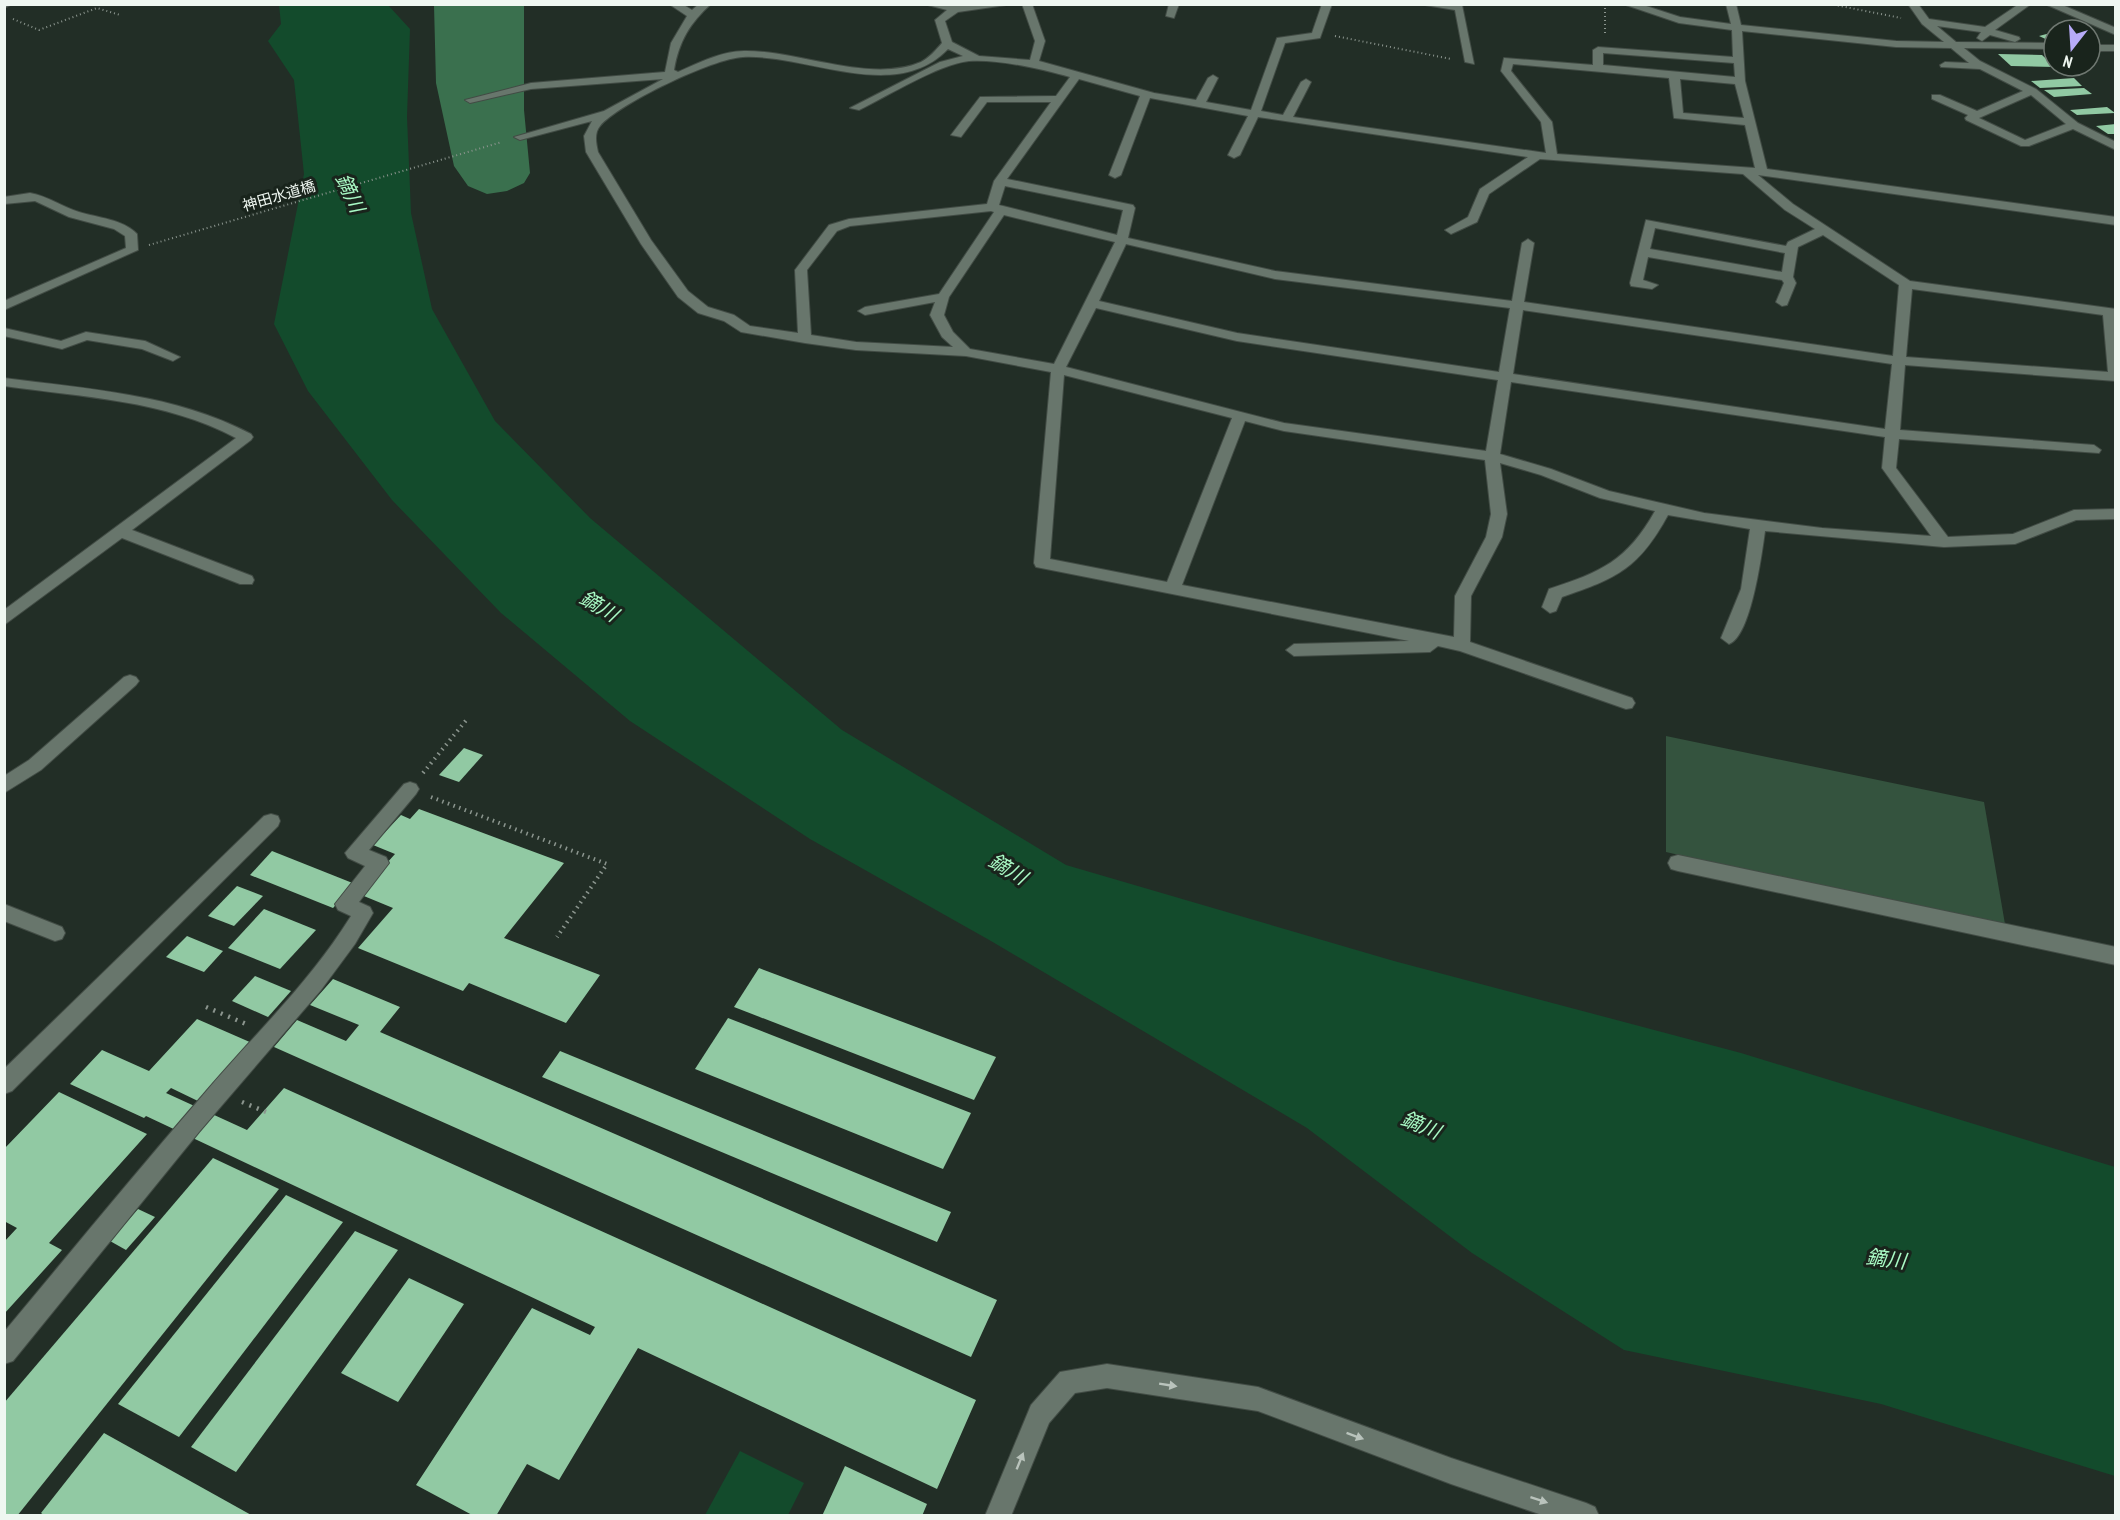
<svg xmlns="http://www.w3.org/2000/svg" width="2120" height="1520" viewBox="0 0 2120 1520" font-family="'PT Sans Narrow','Noto Sans JP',sans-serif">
<rect width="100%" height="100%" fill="#222e26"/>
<path fill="#34533e" d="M1666,736L1984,802L2006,930L1666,852Z"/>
<path fill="#3a704e" d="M434,5H524V110L530,173L524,183L507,191L487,194L468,186L454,166L436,83Z"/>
<g fill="#134b2c">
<path d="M279,5H388L410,29L407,117L411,213L432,309L495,421L590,518L842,730L1066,865L1394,961L1741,1053L2115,1167V1476L1881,1404L1624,1350L1472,1253L1307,1128L991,941L810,839L630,721L501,613L392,500L308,391L274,324L304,174L294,80L268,41L281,24Z"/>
<path d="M740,1451L804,1483L788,1515H705Z"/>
</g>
<g fill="#91c9a3">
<path d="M2054,32V43L2039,36Z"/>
<path d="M1998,54L2042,55L2055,67L2011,66Z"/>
<path d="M2074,78L2082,86L2040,88L2031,81Z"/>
<path d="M2084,88L2092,94L2054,97L2044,90Z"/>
<path d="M2107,107L2115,113L2077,115L2070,110Z"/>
<path d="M2116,124V134H2108L2096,126Z"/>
<path d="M464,748L483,755L459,782L439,775Z"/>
<path d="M419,809L564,863L504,938L600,975L566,1023L469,983L463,991L358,948L393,908L359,894L395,854L373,845L401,815L410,819Z"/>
<path d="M272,851L355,884L333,908L250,875Z"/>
<path d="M237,886L263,896L234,926L208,916Z"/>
<path d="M264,909L316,930L280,969L228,948Z"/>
<path d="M187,936L223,951L204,972L166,957Z"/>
<path d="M759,968L996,1057L974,1100L734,1007Z"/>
<path d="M255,976L291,991L268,1017L232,1001Z"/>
<path d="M333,979L400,1007L380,1032L997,1300L971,1357L274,1047L297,1020L346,1041L359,1025L310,1005Z"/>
<path d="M728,1018L971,1113L943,1169L695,1069Z"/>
<path d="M197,1019L252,1043L200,1102L171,1088L166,1093L247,1130L284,1088L976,1400L937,1489L638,1348L559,1480L527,1464L496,1516H474L416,1485L532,1308L590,1335L595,1327L146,1116L144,1118L70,1084L102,1050L149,1071Z"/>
<path d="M560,1051L951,1212L937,1242L542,1077Z"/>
<path d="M59,1092L147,1134L49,1243L62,1250L4,1314V1242L17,1228L4,1221V1149Z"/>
<path d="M213,1158L279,1189L17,1516H4V1403Z"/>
<path d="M286,1195L343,1222L179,1437L118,1404Z"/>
<path d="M138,1209L155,1217L126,1250L110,1241Z"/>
<path d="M355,1231L398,1250L236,1472L191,1447Z"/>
<path d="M409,1278L464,1304L398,1402L341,1373Z"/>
<path d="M104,1433L253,1516H45L41,1513Z"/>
<path d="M845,1466L927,1504L922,1516H822Z"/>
</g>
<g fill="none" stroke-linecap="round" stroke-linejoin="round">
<g stroke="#424c45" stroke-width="2">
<g id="minor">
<path d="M4,4H12L4,8Z"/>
<path d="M669,4H682L692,10L699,4H711C690,23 679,41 674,70L678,72C698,63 722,51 744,51C798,50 871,84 921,62C929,58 936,50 942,43L935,20L947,10L924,4H1013L958,12L945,21L952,42L979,56L1030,60L1035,41L1022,4H1032L1045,41L1039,61L1154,93L1196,100L1208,78L1213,75L1218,78L1206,102L1251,110L1277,38L1312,33L1322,4H1332L1320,38L1285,43L1261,111L1283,115L1301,82L1306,79L1311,82L1293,117L1546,153L1541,122L1501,71L1504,58L1593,65V50L1598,47L1733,57L1732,30L1679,23L1623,4H1640L1680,17L1731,24L1726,4H1736L1741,25L1896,41L1944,42L1922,24L1908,4H1918L1929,19L1985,27L2019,4H2031L1995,30L2019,37L2020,39L2015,42L1990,35L1982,41L1977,38L1981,32L1937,26L1956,42L2054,43V49L1964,48L1980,61L2036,89L2078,123L2116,142V150L2073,129L2029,146H2021L1966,120L1965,118L1968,115L1932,99V95H1940L1977,111L2023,91L1980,69L1941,67L1940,65L1945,62L1969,63L1951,48L1896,47L1742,31L1745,81L1767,169L2116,217V225L1758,175L1793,204L1910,281L2116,309V381L1905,365L1900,430L2094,445L2101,450L2099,453L1899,439L1896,468L1948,537L2013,534L2074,510L2116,509V519L2076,520L2015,544L1944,547L1765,531C1762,553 1751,637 1729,644L1721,638L1741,589L1750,529L1668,515C1639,568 1618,578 1562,597L1556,611L1550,613L1542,607L1549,589C1601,572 1627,561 1655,511L1600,498L1541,475L1500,463L1507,514L1502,537L1471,596L1470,642L1632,698L1635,703L1632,708L1626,709L1460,651L1438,646L1430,652L1294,656L1286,650L1294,644L1409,641L1036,567L1034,563L1051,372L966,356L856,350L805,343L741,332L724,321L698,313L678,297L641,244L586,152L584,136L592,121L520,140L514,137L604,111L663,79L531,89L470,103L465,100L531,83L665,72L671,43L687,16ZM948,49L963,56L940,62L850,108L859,110C888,96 939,64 969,61C998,59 1042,69 1070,77L1056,96L980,97L951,135L961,137L987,102H1051L994,181L987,204L849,219L829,225L795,270L798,333L750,326L734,315L708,307L688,291L651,240L598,152C596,143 594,133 600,126C618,104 714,58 743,57C809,54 895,104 948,49ZM1603,53L1734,63L1735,77L1603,65ZM1513,64L1669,78L1674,118L1745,125L1755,168L1557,154L1552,122L1511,71ZM1079,79L1140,96L1109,175L1115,178L1121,175L1150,98L1248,116L1228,155L1234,158L1240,155L1258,117L1528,157L1480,189L1468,217L1445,230L1451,234L1477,222L1489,194L1540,159L1743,174L1785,210L1815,229L1788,242L1786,246L1646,220L1630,283L1631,286L1652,289L1658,285L1643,280L1648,257L1782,280L1784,283L1776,302L1782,306L1787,305L1796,283L1793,277L1798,247L1823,235L1899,285L1893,356L1524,302L1534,243L1528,239L1522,243L1512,301L1275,271L1128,238L1135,208L1133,205L1007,179ZM1680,79L1735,84L1744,118L1683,113ZM2031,95L2066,124L2025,140L1979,118ZM1005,186L1123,210L1117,235L999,205ZM991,211L994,212L939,294L865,307L858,311L865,315L935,302L930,315L942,337L953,347L856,342L811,335L807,270L837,231L850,226ZM1004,215L1115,242L1054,364L970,349L953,332L944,315L949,297ZM1655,228L1785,253L1782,272L1650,249ZM1126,244L1275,279L1510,308L1499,372L1237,333L1099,301ZM1912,289L2103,315L2108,372L1906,357ZM1096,308L1237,341L1498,380L1486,451L1284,423L1066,367ZM1523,310L1892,364L1885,429L1513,374ZM1064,375L1232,418L1167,582L1050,559ZM1511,382L1885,437L1882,468L1931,536L1822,528L1704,513L1609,491L1551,469L1500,454ZM1245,421L1284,431L1485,460L1491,514L1486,537L1455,596L1454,637L1182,585Z"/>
<path d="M1169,4H1179L1174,18L1166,16Z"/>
<path d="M1419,4L1462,5L1474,64L1465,62L1455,10Z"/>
<path d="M2045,4H2060L2116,28V35Z"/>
<rect x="2090" y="45" width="26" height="6"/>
<path d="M30,193C48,196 62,207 79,212C98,218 123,219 137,234L138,250L4,310V301L126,248L125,236L114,229L69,217L35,201L4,204V197Z"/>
<path d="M4,328L61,341L86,332L145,341L180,357L173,361L142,349L87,340L62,349L4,336Z"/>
<path d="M4,378C88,389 175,394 251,434L253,437L251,440L132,530L252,576L254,580L252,584H240L122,538L4,625V610L236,438C165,400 82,397 4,386Z"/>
<path d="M130,675L136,677L139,681L136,685L41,770L4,793V776L29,760L124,677Z"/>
<path d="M410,782L416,784L419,789L416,794L369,850L386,857L389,863L359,902L370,907L373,913L355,944L321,990L199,1132L13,1361L4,1364V1332C70,1253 135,1173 203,1095C253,1036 310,982 351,916L338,910L335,904L365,866L348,858L345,853L404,784Z"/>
<path d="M271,814L278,816L280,821L278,826L12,1091L4,1094V1069L264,816Z"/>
<path d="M1678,855L2116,947V965L1678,871L1671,869L1668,863L1671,857Z"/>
<path d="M4,904L62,927L65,933L62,939L55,941L4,921Z"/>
<path d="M1107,1364L1258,1387L1451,1458L1586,1503L1595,1507L1599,1516H1545L1451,1484L1258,1411L1107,1388L1075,1393L1049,1423L1011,1516H985L1031,1405L1060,1372Z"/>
</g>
</g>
<g stroke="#8b958e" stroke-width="2" stroke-dasharray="1 3" stroke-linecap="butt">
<path d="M1605,4V34"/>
<path d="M1830,4L1901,18"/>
<path d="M13,19L39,30L97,8L120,15"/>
<path d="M1335,36L1451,59"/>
<path d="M149,245L502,142"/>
</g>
<g stroke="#8b958e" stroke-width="4" stroke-dasharray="1.5 4.5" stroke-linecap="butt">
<path d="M423,773L468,718"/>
<path d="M431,797L607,864L557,937"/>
</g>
<g stroke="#8b958e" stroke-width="4.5" stroke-dasharray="2 6" stroke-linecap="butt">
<path d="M206,1007L246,1024"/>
<path d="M242,1102L271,1114"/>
</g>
<use href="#minor" fill="#68766c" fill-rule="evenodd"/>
</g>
<defs><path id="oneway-solid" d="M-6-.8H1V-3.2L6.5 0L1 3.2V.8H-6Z" transform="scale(1.5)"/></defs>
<g fill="#b9c3bc">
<use href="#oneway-solid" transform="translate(1168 1385) rotate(9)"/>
<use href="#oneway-solid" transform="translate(1355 1436) rotate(20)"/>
<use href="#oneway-solid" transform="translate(1020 1461) rotate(-68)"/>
<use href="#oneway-solid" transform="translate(1539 1500) rotate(18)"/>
</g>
<g text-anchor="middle" stroke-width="6" stroke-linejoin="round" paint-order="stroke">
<g font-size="15" fill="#eff7f1" stroke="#19241c">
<text transform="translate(279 196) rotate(-16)" y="5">神田水道橋</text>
</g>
<g font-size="20" font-style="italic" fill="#a9fac5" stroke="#19241c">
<text transform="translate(350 193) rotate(65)" y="7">鏑川</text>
<text transform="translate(599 606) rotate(31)" y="7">鏑川</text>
<text transform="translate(1008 869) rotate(31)" y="7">鏑川</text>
<text transform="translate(1421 1125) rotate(23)" y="7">鏑川</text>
<text transform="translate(1886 1259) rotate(7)" y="7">鏑川</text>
</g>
</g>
<rect width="2120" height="1520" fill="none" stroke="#eff7f1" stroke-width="12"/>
<g transform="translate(2072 48) rotate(197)"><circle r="28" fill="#19241c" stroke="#6f7871" stroke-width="1.5"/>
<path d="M0-4.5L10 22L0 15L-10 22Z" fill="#b7abf8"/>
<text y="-9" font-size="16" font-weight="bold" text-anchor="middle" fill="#eff7f1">N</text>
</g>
</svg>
